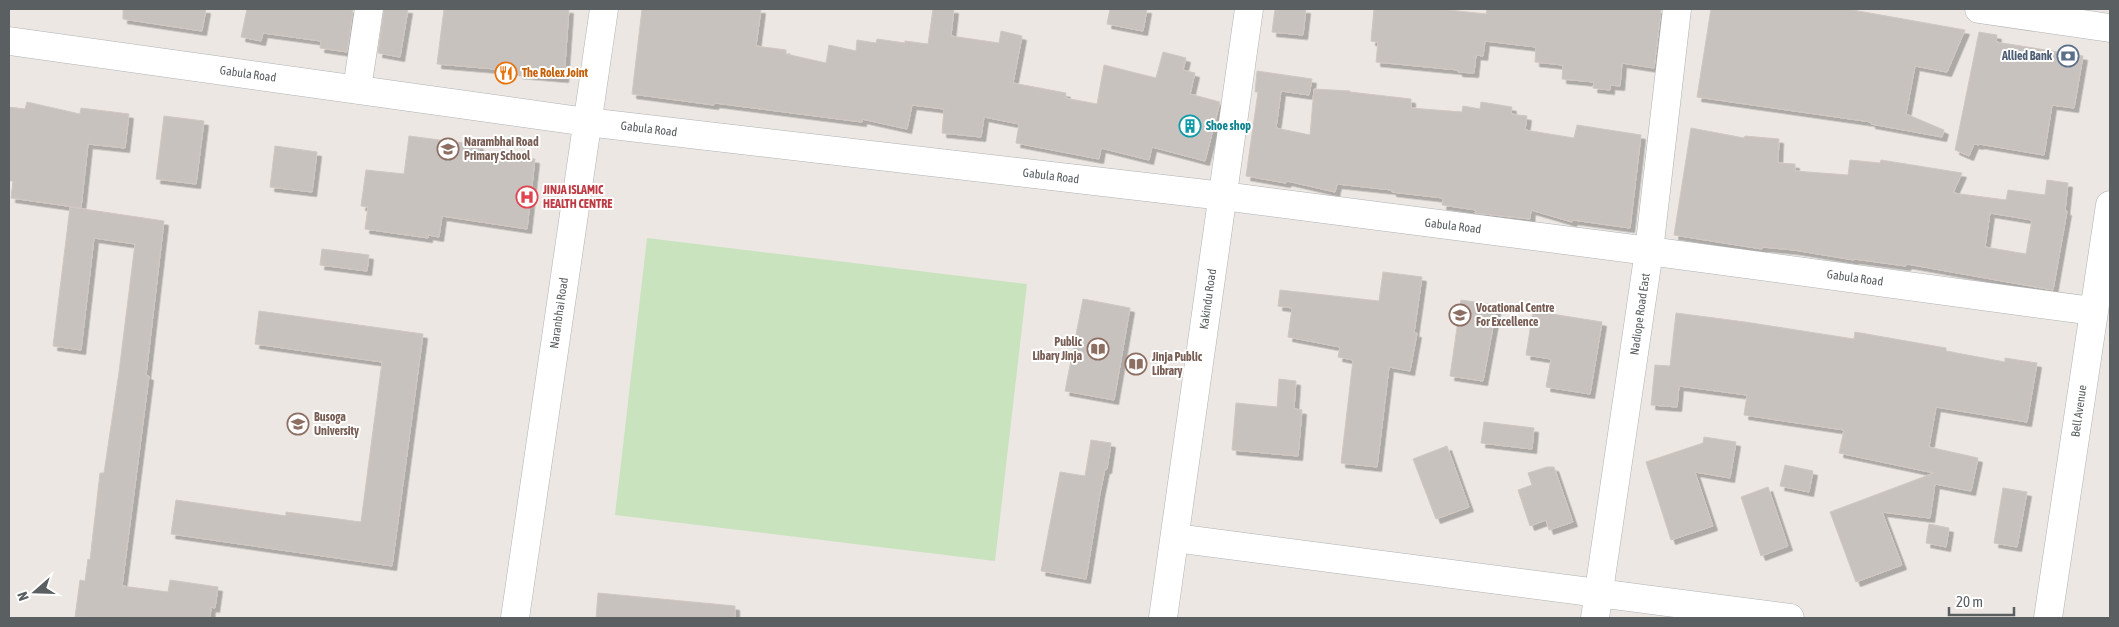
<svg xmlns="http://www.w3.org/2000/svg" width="2119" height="627" viewBox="0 0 2119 627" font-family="'Asap Condensed',sans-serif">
<defs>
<filter id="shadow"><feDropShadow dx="4.5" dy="4.5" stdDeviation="0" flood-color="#0004"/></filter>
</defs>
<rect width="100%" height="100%" fill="#ece7e2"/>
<path fill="#c9e3bf" d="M647,238L1027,284L995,561L615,515Z"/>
<g fill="#c8c2bf" stroke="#d1c7c1" fill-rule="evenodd" filter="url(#shadow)">
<path d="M123,9H206L202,31L123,19Z"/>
<path d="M247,9H353L347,52L320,48L321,41L263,33L261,41L241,37Z"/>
<path d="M384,9H408L400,57L378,53Z"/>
<path d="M444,9H569L564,78L518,74V71L437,64Z"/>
<path d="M642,9H761L756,46L786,50V54L826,63L829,45L856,51L857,40L876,43L877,39L905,43V41L928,44L933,9H954L951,36L999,43L1001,31L1022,36L1013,83L1066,93L1065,98L1097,104L1104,65L1156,78L1163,52L1186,58L1183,70L1195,73L1190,94L1220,102L1205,161L1152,147L1149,160L1101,148L1099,159L1016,143L1019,124L984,117L981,137L942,133L944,109L912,105L907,129L862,119V122L715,103L714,105L632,94Z"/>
<path d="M1110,9H1147L1143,31L1107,24Z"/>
<path d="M1275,9H1306L1303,35L1272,32Z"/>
<path d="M1374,9H1440L1486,14L1487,9H1661L1654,68L1622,63L1620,86L1610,85V90L1593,88L1594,82L1562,79L1563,65L1535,62L1536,47L1485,41L1483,56L1476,55L1474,73L1458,72V70L1376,62L1378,42L1371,41Z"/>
<path d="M1711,9H1847L1965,30L1947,72L1915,66L1906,114L1944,130L1942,137L1871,124V122L1697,97Z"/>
<path d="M1979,32L1997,35L1996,42L2083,56L2074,108L2052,105L2044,155L1979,144V145L1974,144L1969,156L1955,150Z"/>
<path d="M1257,71L1312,79L1309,95L1281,91L1276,128L1310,135L1314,89L1350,91V92L1411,99V108L1462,112L1463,106L1480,109L1481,102L1512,107L1511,114L1527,116L1525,130L1574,138L1577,125L1641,135L1630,228L1573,220L1572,222L1531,210L1530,219L1475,213L1476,210L1442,205L1443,198L1392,192V190L1337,184L1335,192L1287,181L1286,183L1246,176L1258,92H1255Z"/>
<path d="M27,102L80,114L81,108L129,114L125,148L88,144L81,208L11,198L13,181H9V107L25,109Z"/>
<path d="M164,116L204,121L196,184L156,179Z"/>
<path d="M1691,128L1744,138L1745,136L1779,139L1778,163L1795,164V171L1848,175L1850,160L1880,163L1881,160L1962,173L1953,193L2006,200L2008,190L2045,195L2047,180L2068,183L2065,211H2067L2053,290L1907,264L1906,266L1854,259V260L1794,250L1762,247V249L1674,235ZM1990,213L2032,220L2026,254L1985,247Z"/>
<path d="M409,136L479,145V152L535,159L527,229L442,216L439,237L428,235V238L365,229L368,207L361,206L366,170L404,174Z"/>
<path d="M275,146L317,152L312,192L270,187Z"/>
<path d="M70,207L164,221L146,375L149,376L122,586L168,592L170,580L218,587L215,608L211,607L210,618L75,617L80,580L85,581L88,559L90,560L100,473H104L119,372L135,244L94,238L81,350L53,346Z"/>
<path d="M322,249L369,255L367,271L320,265Z"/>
<path d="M1383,272L1422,277L1414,333H1417L1410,371L1389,367L1377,467L1341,463L1353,360L1338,357L1340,347L1288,337L1292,308L1278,306L1280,290L1379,301Z"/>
<path d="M1083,299L1130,308L1114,400L1065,391Z"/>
<path d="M1461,300L1497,305L1483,381L1450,376Z"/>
<path d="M259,311L423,334L392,566L171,534L176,500L286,516V512L361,522L382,362L255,344Z"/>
<path d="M1533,311L1602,322L1590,394L1546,387L1551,359L1526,355Z"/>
<path d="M1676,313L1745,322L1854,339L1855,332L1946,348V351L2005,362V358L2037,363L2027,422L1936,407L1929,447L1978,458L1971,491L1935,484L1930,518L1882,512L1902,565L1856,582L1830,512L1934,473L1839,453L1844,430L1744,415L1747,395L1679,386L1677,407L1651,405L1655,365L1670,366Z"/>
<path d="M1279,379L1296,381L1294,409L1302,410L1298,456L1232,450L1236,403L1277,407Z"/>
<path d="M1484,422L1534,428L1532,449L1481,443Z"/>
<path d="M1704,437L1736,442L1730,478L1695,472L1713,526L1671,540L1646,462L1703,443Z"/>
<path d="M1091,440L1111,443L1107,469H1105L1100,493L1086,579L1041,571L1060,472L1085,476Z"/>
<path d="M1447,446L1469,507L1436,519L1413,459Z"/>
<path d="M1785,465L1813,471L1809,492L1780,486Z"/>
<path d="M1547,467H1554L1573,522L1549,530L1546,520L1530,526L1518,490L1532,485L1528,473Z"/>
<path d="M1768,487L1788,546L1761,556L1741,497Z"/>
<path d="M2003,488L2027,492L2017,547L1994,543Z"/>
<path d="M1929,524L1949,528L1946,547L1926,543Z"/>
<path d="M598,593L735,606V618H596Z"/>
</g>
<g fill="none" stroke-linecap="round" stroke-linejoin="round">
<g stroke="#aeb2b4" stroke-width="29">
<g id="minor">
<path d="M1979,9L2110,28"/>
<path d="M9,41L587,122L1223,196L1649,251L2093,311"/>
<path d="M357,89L369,9"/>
<path d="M1175,538L1790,618"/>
<path d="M515,618L604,9"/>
<path d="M1163,618L1249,9"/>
<path d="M1595,618L1649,251L1677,9"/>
<path d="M2048,618L2110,205"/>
</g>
</g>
<use href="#minor" stroke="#fff" stroke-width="28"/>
</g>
<defs>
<g id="bank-ring" transform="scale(1.125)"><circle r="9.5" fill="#fff" stroke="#5c6f8a" stroke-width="1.5"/><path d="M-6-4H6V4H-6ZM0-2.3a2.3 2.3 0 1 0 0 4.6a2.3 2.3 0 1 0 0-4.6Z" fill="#5c6f8a"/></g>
<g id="restaurant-ring" transform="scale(1.125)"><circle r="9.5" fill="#fff" stroke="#e8710a" stroke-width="1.5"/><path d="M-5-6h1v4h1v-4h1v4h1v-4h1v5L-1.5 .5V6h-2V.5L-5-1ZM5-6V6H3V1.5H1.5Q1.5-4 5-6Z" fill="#e8710a"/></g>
<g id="building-ring" transform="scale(1.125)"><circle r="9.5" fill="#fff" stroke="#0f9aa8" stroke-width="1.5"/><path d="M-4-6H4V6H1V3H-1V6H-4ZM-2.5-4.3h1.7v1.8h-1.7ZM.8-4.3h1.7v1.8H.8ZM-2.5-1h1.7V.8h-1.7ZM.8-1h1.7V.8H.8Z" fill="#0f9aa8"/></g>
<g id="school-ring" transform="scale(1.125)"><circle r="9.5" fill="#fff" stroke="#8d6e63" stroke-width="1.5"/><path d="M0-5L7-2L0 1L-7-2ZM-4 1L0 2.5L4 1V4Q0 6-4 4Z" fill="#8d6e63"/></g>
<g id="hospital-ring" transform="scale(1.125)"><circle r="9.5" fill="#fff" stroke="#e0444e" stroke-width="1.5"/><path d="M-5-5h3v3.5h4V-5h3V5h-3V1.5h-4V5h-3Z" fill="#e0444e"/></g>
<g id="library-ring" transform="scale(1.125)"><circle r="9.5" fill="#fff" stroke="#8d6e63" stroke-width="1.5"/><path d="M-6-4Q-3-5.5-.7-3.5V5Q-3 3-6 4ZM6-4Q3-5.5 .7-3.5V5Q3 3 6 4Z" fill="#8d6e63"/></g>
</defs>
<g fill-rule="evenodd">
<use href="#bank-ring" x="2068" y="56"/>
<use href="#restaurant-ring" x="506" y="73"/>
<use href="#building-ring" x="1190" y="126"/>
<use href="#school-ring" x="448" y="149"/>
<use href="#hospital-ring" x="527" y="197"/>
<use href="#school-ring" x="1460" y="315"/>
<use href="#library-ring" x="1098" y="349"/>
<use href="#library-ring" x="1136" y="364"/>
<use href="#school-ring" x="298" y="424"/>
</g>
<g text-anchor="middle" stroke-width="4" stroke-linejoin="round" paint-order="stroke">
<g font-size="12" font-weight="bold" fill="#4e5e75" stroke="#fff" text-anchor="end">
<text x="2052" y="60">Allied Bank</text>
</g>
<g font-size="12" font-weight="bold" fill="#c56008" stroke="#fff" text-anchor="start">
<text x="522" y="77">The Rolex Joint</text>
</g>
<g font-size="12" fill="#5a6062" stroke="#fff">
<text transform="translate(248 74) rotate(8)" y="4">Gabula Road</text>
<text transform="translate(649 129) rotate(7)" y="4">Gabula Road</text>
<text transform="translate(1051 176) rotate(7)" y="4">Gabula Road</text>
<text transform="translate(1453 226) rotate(7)" y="4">Gabula Road</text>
<text transform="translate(1855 278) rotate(8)" y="4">Gabula Road</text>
<text transform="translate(1208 299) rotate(-82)" y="4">Kakindu Road</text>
<text transform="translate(559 313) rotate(-82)" y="4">Naranbhai Road</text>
<text transform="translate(1640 314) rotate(-82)" y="4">Nadiope Road East</text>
<text transform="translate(2079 411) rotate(-82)" y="4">Bell Avenue</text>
</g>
<g font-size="12" font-weight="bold" fill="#0d838f" stroke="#fff" text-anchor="start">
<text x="1206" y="130">Shoe shop</text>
</g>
<g font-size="12" font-weight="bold" fill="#785e54" stroke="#fff" text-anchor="start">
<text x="464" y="146">Narambhai Road<tspan x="464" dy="14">Primary School</tspan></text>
<text x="1476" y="312">Vocational Centre<tspan x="1476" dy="14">For Excellence</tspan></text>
<text x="1082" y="346" text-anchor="end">Public<tspan x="1082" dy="14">Libary Jinja</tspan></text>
<text x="1152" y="361">Jinja Public<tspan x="1152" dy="14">Library</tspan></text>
<text x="314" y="421">Busoga<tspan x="314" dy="14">University</tspan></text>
</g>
<g font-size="12" font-weight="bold" fill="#be3a42" stroke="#fff" text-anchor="start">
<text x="543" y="194">JINJA ISLAMIC<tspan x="543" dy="14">HEALTH CENTRE</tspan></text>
</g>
</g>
<rect width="2119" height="627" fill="none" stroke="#5a6062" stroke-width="20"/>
<g transform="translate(35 592) rotate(250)" stroke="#ffffff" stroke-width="4" paint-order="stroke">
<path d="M0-4L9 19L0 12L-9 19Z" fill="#5a6062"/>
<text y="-8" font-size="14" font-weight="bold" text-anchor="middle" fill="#5a6062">N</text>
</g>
<path d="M1949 607v8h65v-8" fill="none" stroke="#5a6062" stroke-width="2.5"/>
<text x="1956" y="607" font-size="15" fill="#5a6062" stroke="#ffffff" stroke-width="4" paint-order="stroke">20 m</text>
</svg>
